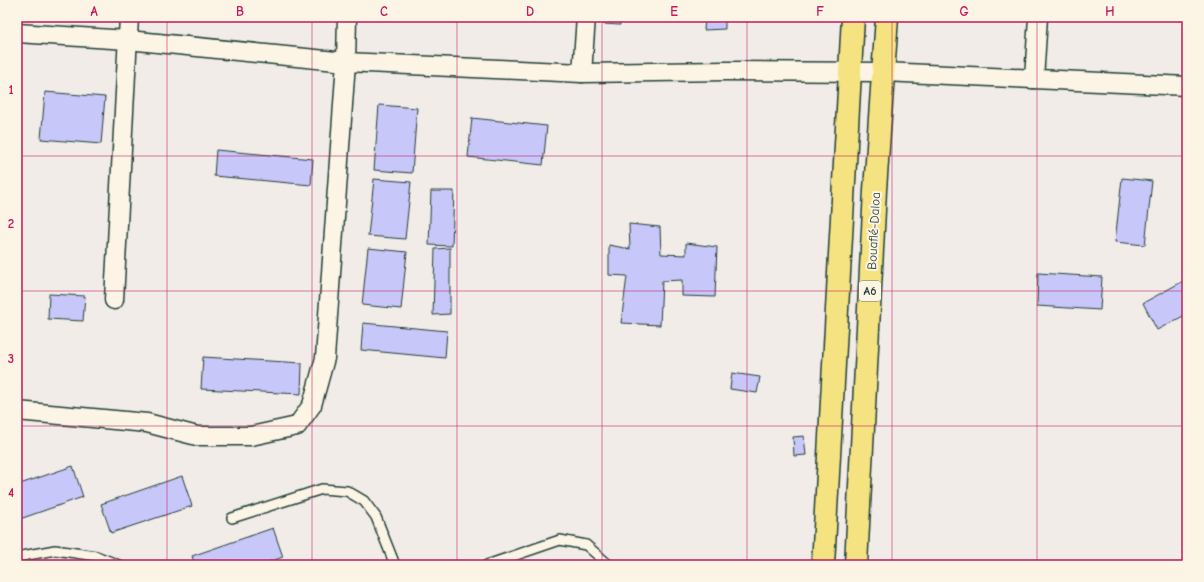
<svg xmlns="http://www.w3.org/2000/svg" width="1204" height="582" viewBox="0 0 1204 582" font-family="'Comic Neue',sans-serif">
<rect width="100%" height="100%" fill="#f2ece9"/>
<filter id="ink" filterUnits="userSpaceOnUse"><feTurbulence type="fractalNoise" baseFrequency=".025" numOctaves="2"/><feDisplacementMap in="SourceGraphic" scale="8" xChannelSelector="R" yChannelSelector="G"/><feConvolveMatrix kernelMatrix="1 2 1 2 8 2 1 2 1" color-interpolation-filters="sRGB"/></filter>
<g filter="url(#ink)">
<g fill="#c8c7fa" stroke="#1f3d34">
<path d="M604,17H620V25L603,24Z"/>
<path d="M705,17H725V29L704,30Z"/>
<path d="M45,92L105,97L101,144L41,139Z"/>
<path d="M379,105L417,108L412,173L374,170Z"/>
<path d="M472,118L547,126L543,165L468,157Z"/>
<path d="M216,150L313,159L311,185L214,176Z"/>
<path d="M1122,178L1152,181L1145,245L1115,242Z"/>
<path d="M374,179L411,182L405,239L368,236Z"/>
<path d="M431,191H454L452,246L429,245Z"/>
<path d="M629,224L660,227L661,254L686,255V243L717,247L715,297L682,296V280L662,281L660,325L621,323L627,276L609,275V245L630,249Z"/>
<path d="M368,248L407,252L401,309L362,305Z"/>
<path d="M450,248V314L433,315L435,249Z"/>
<path d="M1038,273L1102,277L1100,310L1037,306Z"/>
<path d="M1187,279V314L1157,330L1143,303Z"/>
<path d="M49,294L85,296L83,321L48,319Z"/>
<path d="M363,323L447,331L445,358L361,350Z"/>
<path d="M203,357L302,363L301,394L201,389Z"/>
<path d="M732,373L760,377L757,393L730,389Z"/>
<path d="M804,436L806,455L794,456L793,437Z"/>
<path d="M73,466L83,497L17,520V485Z"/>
<path d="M182,476L192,506L111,533L101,504Z"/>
<path d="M273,528L283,557L260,565H195L192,556Z"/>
</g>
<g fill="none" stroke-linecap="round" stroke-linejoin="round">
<g stroke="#1f3d34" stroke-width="12">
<g id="service">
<path d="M232,518L322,489L347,491L364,501L376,517L395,565"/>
<path d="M17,557L55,550L96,556L119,565"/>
<path d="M487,565L560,540L586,545L609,565"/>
</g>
</g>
<g stroke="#1f3d34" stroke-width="21">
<g id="minor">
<path d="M17,33L128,40L346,62L582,73L726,71L884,72L1187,86"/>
<path d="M582,73L586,17"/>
<path d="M1034,79L1038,17"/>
<path d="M114,300L129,17"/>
<path d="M17,411L147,423L197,436H251L297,426L312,405L325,358L346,62L347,17"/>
</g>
</g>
<g stroke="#1f3d34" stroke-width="25">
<g id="trunk">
<path d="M823,565L853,17"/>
<path d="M856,565L875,190L887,17"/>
</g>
</g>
<use href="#service" stroke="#fcf5e5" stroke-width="9"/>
<use href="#minor" stroke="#fcf5e5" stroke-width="18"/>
<use href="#trunk" stroke="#f5e382" stroke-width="22"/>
</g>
</g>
<path fill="none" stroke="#c2185b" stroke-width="1" stroke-opacity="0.55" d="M167,17V565M312,17V565M457,17V565M602,17V565M747,17V565M892,17V565M1037,17V565M17,156H1187M17,291H1187M17,426H1187"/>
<g text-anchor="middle" stroke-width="4" stroke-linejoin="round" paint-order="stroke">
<rect fill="#fcf5e5" stroke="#617469" stroke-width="1" x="859" y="281" width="22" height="20" rx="3"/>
<g font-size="12" font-weight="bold" fill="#1f3d34">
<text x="870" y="295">A6</text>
</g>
<g font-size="13" fill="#1f3d34" stroke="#fcf5e5">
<text transform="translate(873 231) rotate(-87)" y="5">Bouaflé-Daloa</text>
</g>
</g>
<rect width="1204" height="582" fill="none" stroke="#fcf5e5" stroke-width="44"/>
<rect x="22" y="22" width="1160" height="538" fill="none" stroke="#c2185b" stroke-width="1.5"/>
<g font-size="13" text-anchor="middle" font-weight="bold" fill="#c2185b">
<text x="94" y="16">A</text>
<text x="240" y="16">B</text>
<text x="384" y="16">C</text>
<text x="530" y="16">D</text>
<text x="674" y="16">E</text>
<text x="820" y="16">F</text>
<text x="964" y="16">G</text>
<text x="1110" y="16">H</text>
<text x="11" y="94">1</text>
<text x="11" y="228">2</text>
<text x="11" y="363">3</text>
<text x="11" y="497">4</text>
</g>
</svg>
